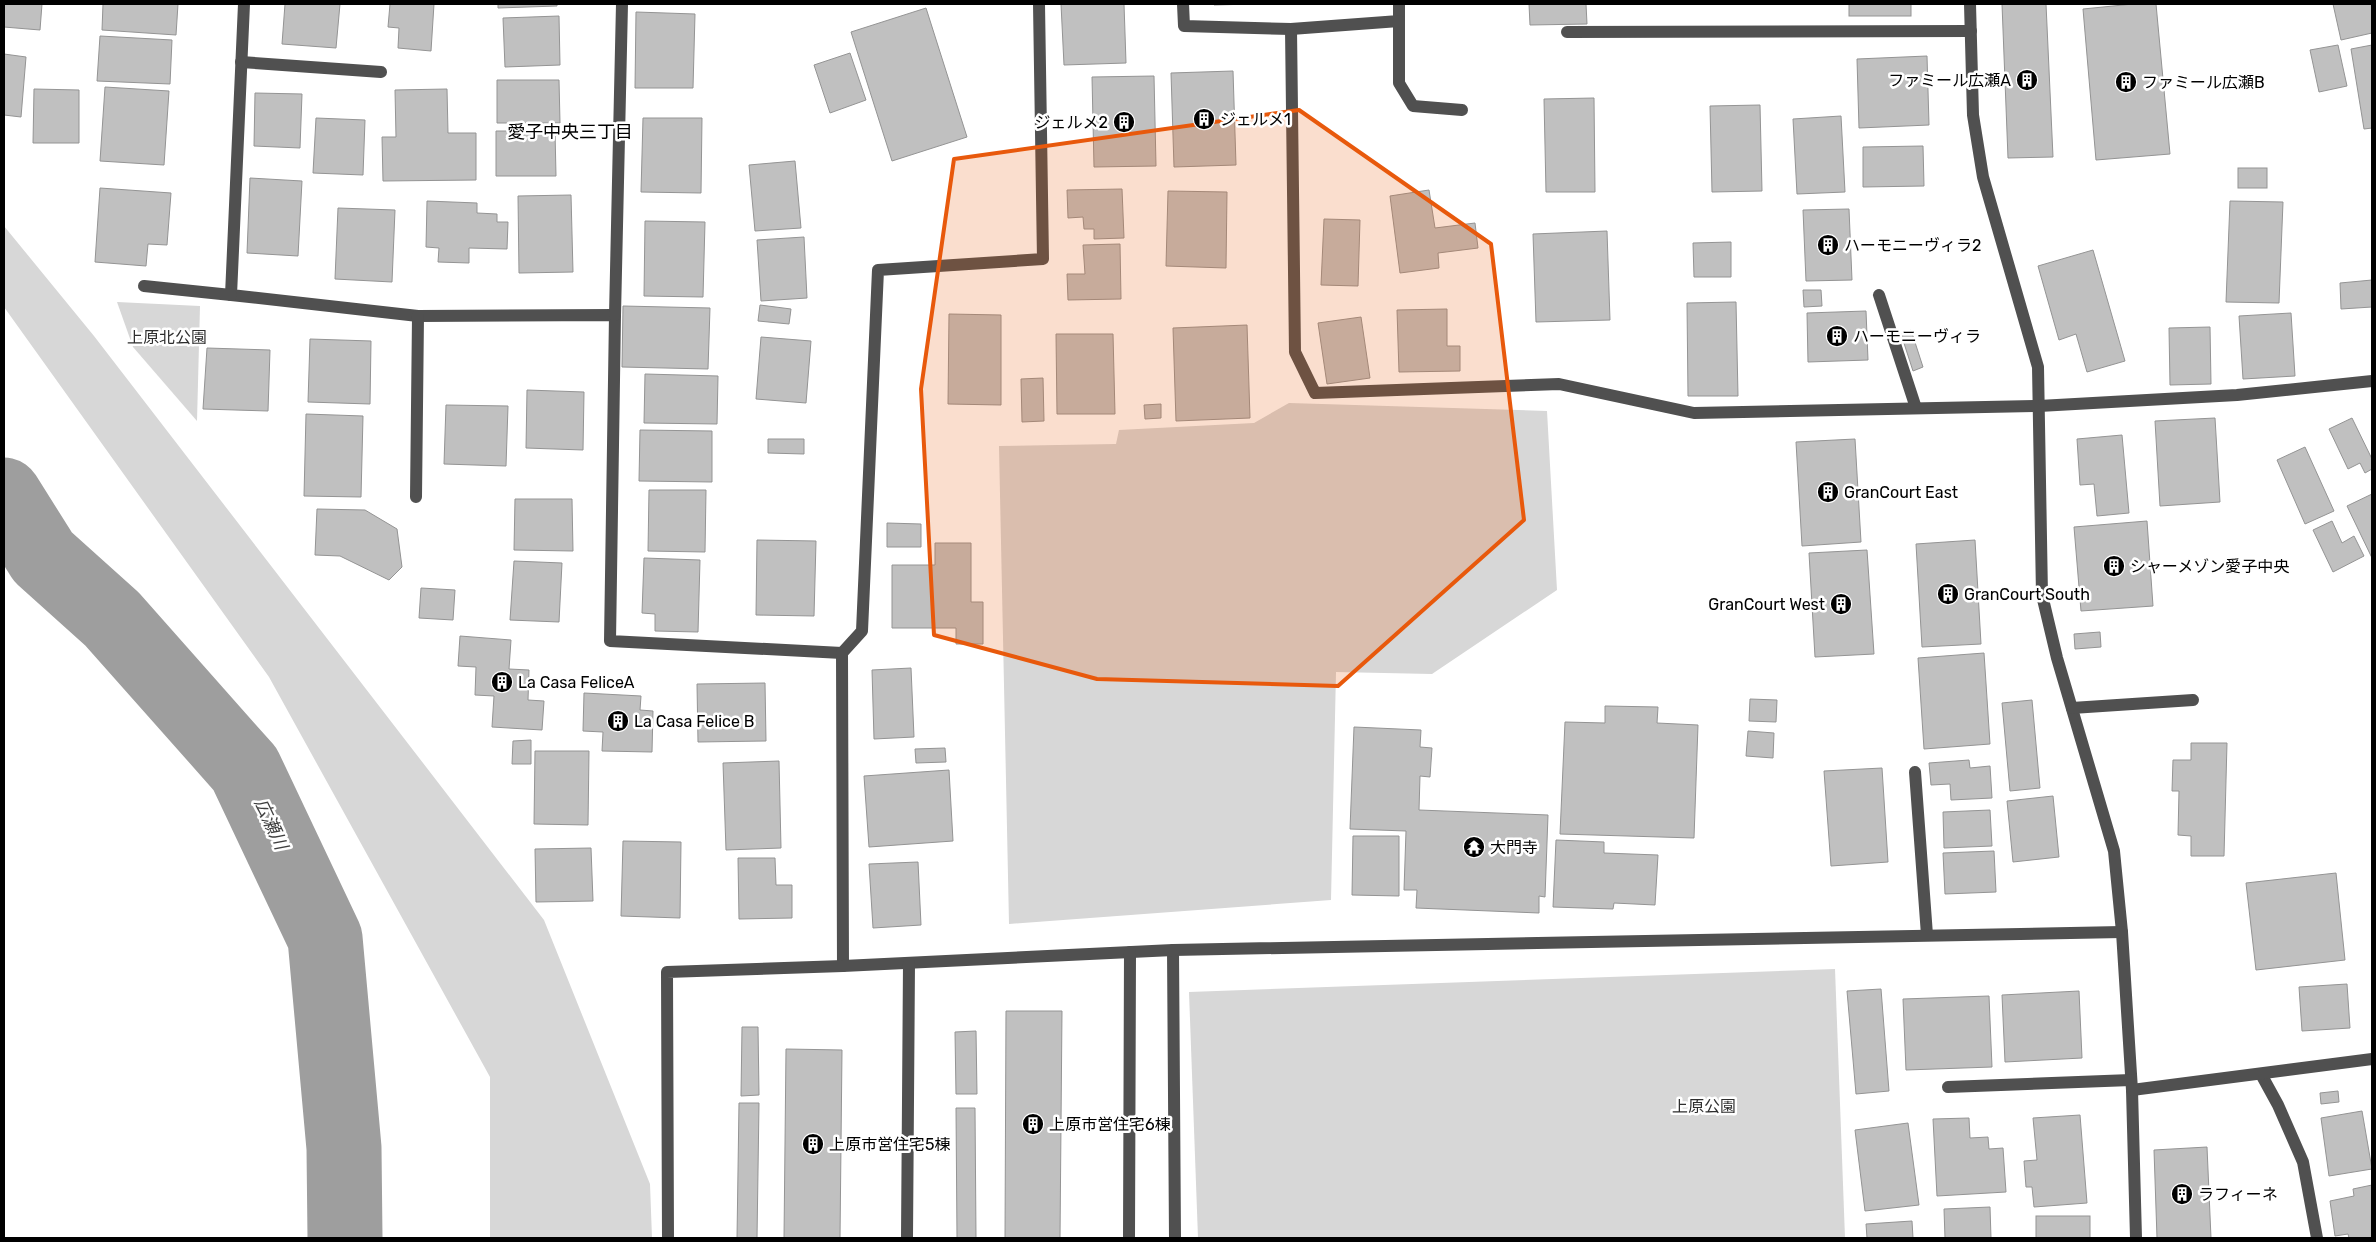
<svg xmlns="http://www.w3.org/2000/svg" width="2376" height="1242" viewBox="0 0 2376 1242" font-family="Rubik,'Noto Sans JP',sans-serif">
<rect width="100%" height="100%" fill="#fff"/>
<g fill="#d7d7d7">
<path d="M4,226L94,336L544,920L650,1184L652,1238H490V1077L269,677L4,307Z"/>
<path d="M117,302L200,306L197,421L133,347Z"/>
<path d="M1289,403L1547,411L1557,590L1432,674L1336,672L1331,900L1009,924L999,446L1116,444L1119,430L1254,423Z"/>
<path d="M1835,969L1845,1238H1198L1189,992Z"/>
</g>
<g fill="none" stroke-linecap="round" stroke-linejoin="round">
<path stroke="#9e9e9e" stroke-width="75" d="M4,495L43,557L112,619L245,769L325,938L344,1148L345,1238"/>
</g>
<g fill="#c0c0c0" stroke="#949494">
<path d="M4,4H42L40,30L4,27Z"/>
<path d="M103,4H178L176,35L102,30Z"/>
<path d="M285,4H340L336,48L282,44Z"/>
<path d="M390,4H434L431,51L398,48L399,28L388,27Z"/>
<path d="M498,4H557V6L498,8Z"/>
<path d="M1061,4H1124L1126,63L1064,65Z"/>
<path d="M1214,4H1252L1214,5Z"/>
<path d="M1529,4H1586L1587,24L1530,25Z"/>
<rect x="1849" y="4" width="62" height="12"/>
<path d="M2002,4H2046L2053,157L2008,158Z"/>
<path d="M2133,4H2156L2170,154L2096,160L2083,9Z"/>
<path d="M2333,4H2372V33L2341,40Z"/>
<path d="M926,8L967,137L892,161L851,32Z"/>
<path d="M636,12L695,14L693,88H635Z"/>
<path d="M559,16L560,65L505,67L503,18Z"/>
<path d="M100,36L172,40L170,84L97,81Z"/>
<path d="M2338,45L2347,86L2319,92L2310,50Z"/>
<path d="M2372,45V128L2364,129L2351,49Z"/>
<path d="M850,53L866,100L830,113L814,65Z"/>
<path d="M4,54L26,57L21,117L4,115Z"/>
<path d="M1927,56L1929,125L1859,128L1857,59Z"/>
<path d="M1233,71L1236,165L1174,167L1171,73Z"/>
<path d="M1154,76L1156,166L1094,167L1092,77Z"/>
<path d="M497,80H559L560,123H497Z"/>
<path d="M105,87L169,91L164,165L100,161Z"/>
<path d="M34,89L79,90V143H33Z"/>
<path d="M447,89L448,133H476V180L383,181L382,137H396L395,90Z"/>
<path d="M255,93L302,94L300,148L254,146Z"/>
<path d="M1594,98L1595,192H1546L1544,99Z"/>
<path d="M1760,105L1762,191L1712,192L1710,106Z"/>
<path d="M1841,116L1845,192L1797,194L1793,119Z"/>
<path d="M316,118L365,120L363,175L313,173Z"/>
<path d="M643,118H702L701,193L641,192Z"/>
<path d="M496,131H555L556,176H496Z"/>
<path d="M1923,146L1924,186L1863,187V147Z"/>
<path d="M795,161L801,228L755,231L749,165Z"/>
<rect x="2238" y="168" width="29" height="20"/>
<path d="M250,178L302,181L298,256L247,253Z"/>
<path d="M100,188L171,193L167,245L148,244L146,266L95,262Z"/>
<path d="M1122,189L1124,238L1094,239V229H1084L1083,217L1068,218L1067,190Z"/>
<path d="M1429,190L1435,228L1475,223L1478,248L1438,253L1439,268L1400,273L1390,196Z"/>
<path d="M1168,191L1227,192L1226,268L1166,266Z"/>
<path d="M571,195L573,272L519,273L518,196Z"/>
<path d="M427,201L477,203V213L497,214V222H508L507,249L469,248V263L438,262L439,248L426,247Z"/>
<path d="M2230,201L2283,202L2279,303L2226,302Z"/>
<path d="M338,208L395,210L392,282L335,279Z"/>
<path d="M1849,209L1852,280L1806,281L1803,210Z"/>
<path d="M1324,219L1360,220L1358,286L1321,285Z"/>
<path d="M645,221L705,222L703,297L644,296Z"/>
<path d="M1607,231L1610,320L1536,322L1533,234Z"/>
<path d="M804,237L807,298L761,301L757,240Z"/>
<path d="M1731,242V277H1694L1693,243Z"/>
<path d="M1120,244L1121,299L1068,300L1067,274H1085L1083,245Z"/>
<path d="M2093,250L2125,361L2087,372L2076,334L2059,340L2038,266Z"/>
<path d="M2372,280V307L2341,309L2340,283Z"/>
<path d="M1803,290H1821L1822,306L1804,307Z"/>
<path d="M1736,302L1738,396H1688L1687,303Z"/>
<path d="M760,305L791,309L789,324L758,321Z"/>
<path d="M623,306L710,308L708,369L622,367Z"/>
<path d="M1447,309V346H1460V371L1399,372L1397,310Z"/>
<path d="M1866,311L1868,360L1808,362L1807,313Z"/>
<path d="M2291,313L2295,376L2243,379L2239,316Z"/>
<path d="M949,314L1001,315V405L948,404Z"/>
<path d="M1361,317L1370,378L1327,384L1318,323Z"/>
<path d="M1247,325L1250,418L1176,421L1173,328Z"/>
<path d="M2210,327L2211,384L2170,385L2169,328Z"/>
<path d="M1911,330L1923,367L1913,371L1901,334Z"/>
<path d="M1056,334H1113L1115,414H1057Z"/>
<path d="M761,337L811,341L806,403L756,399Z"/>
<path d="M310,339L371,341L370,404L308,402Z"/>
<path d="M207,348L270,350L268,411L203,409Z"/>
<path d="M645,374L718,376L717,424L644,423Z"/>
<path d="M1043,378L1044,421L1022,422L1021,379Z"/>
<path d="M527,390L584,392L583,450L526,448Z"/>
<path d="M1161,404V418L1145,419L1144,405Z"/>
<path d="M446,405L508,406L506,466L444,464Z"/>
<path d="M306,414L363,416L361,497L304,496Z"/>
<path d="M2215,418L2220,502L2160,506L2155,421Z"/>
<path d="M2352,418L2372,459V469L2365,473L2360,463L2348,469L2329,429Z"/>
<path d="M640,430L712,431V482L639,481Z"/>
<path d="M2122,435L2129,513L2097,516L2094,484L2080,485L2077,439Z"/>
<path d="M768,439H804V454L768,453Z"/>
<path d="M1855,439L1861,542L1802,546L1796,442Z"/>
<path d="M2305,447L2334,511L2305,524L2277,460Z"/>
<path d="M649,490H706L705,552L648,551Z"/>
<path d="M2372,494V558L2347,506Z"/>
<path d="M515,499H572L573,551L514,550Z"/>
<path d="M317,509L365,510L397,529L402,567L389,580L340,556L315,555Z"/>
<path d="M2147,521L2153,606L2081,611L2074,527Z"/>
<path d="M2332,521L2342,543L2354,536L2364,556L2333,572L2313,530Z"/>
<path d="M887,523L921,524V547H887Z"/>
<path d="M757,540L816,541L814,616L756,615Z"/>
<path d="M1975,540L1981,644L1922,647L1916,544Z"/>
<path d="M935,543H971V602H983V644H956V628H892V565H935Z"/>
<path d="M1867,550L1874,654L1815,657L1809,553Z"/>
<path d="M644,558L700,560L698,632L655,631V614L642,613Z"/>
<path d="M514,561L562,563L559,622L510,620Z"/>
<path d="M421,588L455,590L453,620L419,618Z"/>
<path d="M2100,632L2101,647L2075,649L2074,634Z"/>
<path d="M460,636L511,640L509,669L529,670L528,700L544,701L542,730L492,727L494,696L475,695L476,667L458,666Z"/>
<path d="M1984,653L1990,744L1924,749L1918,658Z"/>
<path d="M911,668L914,737L874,739L872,670Z"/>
<path d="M765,683L766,741L698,742L697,684Z"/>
<path d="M584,693L641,696L640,710L653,711L652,752L602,751L603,732L583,731Z"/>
<path d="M1750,699L1777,700L1776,722L1749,721Z"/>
<path d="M2032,700L2040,788L2010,791L2002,703Z"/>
<path d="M1605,706L1658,707L1657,723L1698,725L1694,838L1560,834L1565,722L1605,723Z"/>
<path d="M1354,727L1421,730L1420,747L1432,748L1430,777L1420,776L1419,810L1548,815L1545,897L1539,896V913L1416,908L1417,890H1404L1406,831L1350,829Z"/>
<path d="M1748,731L1774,733L1773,758L1746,756Z"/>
<path d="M531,740V764H512L513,741Z"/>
<path d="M2191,743H2227L2224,856H2191V836L2178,835L2179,791H2172L2173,760H2191Z"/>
<path d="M945,748L946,762L916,763L915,749Z"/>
<path d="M535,751H589L588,825L534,824Z"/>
<path d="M1969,760L1970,768L1990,766L1992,798L1951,800L1950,784L1931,785L1929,763Z"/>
<path d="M779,761L781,848L726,850L723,763Z"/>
<path d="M1882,768L1888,862L1831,866L1824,771Z"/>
<path d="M949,770L953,841L869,847L864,776Z"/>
<path d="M2053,796L2059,857L2013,862L2007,801Z"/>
<path d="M1990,810L1992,846L1944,848L1943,812Z"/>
<path d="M1353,836H1399V896L1352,895Z"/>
<path d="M1556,840L1604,842V853L1658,855L1655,905L1614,903L1613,909L1553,907Z"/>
<path d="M623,841L681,842L680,918L621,916Z"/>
<path d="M591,848L593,901L536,902L535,849Z"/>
<path d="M1994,851L1996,892L1945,894L1943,853Z"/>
<path d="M738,858H775L776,885H792V918L739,919Z"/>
<path d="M918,862L921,925L873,928L869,864Z"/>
<path d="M2336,873L2345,960L2256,970L2246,883Z"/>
<path d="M2347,984L2350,1028L2302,1031L2299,987Z"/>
<path d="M1881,989L1889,1091L1856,1094L1847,991Z"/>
<path d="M2079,991L2082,1058L2005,1062L2002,995Z"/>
<path d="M1989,996L1992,1067L1906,1070L1903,999Z"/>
<path d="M1006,1011H1062L1060,1238H1005Z"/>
<path d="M742,1027H758L759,1095L741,1096Z"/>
<path d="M976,1031L977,1094H956L955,1032Z"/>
<path d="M786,1049L842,1050L840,1238H784Z"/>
<path d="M2338,1091L2339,1102L2321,1104L2320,1093Z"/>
<path d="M739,1103H759L757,1238H737Z"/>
<path d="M956,1108H975L976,1238H957Z"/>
<path d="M2362,1111L2372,1169L2329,1176L2321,1118Z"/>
<path d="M2080,1115L2087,1203L2034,1207L2032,1187H2026L2024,1161L2037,1160L2033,1118Z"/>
<path d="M1969,1118L1970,1138L1988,1137L1989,1149L2003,1148L2006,1192L1937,1196L1933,1119Z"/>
<path d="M1908,1123L1919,1205L1865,1211L1855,1130Z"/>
<path d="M2207,1147L2211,1238H2157L2154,1150Z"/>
<path d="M2372,1185V1238H2349L2348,1234L2335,1236L2330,1201L2354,1196L2353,1189Z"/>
<path d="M1990,1207L1991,1238H1945L1944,1209Z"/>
<rect x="2036" y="1216" width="54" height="22"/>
<path d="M1912,1221L1913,1238H1867L1866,1224Z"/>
</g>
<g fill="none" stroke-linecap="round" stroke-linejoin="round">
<g stroke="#505050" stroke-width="12">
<path d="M244,4L231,295L418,316L615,315L610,641L842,653"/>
<path d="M1183,4L1184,26L1291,29L1399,21V4"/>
<path d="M1970,4L1973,115L1983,177L2038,367L2042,595L2057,658L2114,851L2122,932L2132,1090L2136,1238"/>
<path d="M1399,21V83L1413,106L1462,110"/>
<path d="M1291,29L1295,352L1315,393L1559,384L1694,413L2039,406L2237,395L2372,381"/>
<path d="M1567,32L1971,31"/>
<path d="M241,62L381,72"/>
<path d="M144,286L231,295"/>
<path d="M1879,295L1916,408"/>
<path d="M615,315L622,4"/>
<path d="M416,497L418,316"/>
<path d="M2072,708L2193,700"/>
<path d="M1915,772L1927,935"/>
<path d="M1173,950L1175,1238"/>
<path d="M843,966L842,653L862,631L878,270L1043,259L1039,4"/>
<path d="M2261,1074L2278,1105L2303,1162L2317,1238"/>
<path d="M1948,1087L2131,1080"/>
<path d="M2132,1090L2372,1059"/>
<path d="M668,1238L667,972L843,966L1173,950L2122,932"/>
<path d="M907,1238L909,963"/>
<path d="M1129,1238L1130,952"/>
</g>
</g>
<path fill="#e8590c" fill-opacity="0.2" stroke="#e8590c" stroke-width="4" stroke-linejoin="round" d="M1299,110L1491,244L1524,520L1338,686L1097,679L934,635L921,389L954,159Z"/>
<defs>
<g id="building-disc" transform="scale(1.125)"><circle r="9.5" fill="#000" stroke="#fff"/><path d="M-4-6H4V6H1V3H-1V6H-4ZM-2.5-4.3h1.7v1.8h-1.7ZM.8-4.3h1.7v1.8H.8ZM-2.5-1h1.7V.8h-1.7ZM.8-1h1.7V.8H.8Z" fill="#fff"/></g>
<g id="temple-disc" transform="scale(1.125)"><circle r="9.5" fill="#000" stroke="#fff"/><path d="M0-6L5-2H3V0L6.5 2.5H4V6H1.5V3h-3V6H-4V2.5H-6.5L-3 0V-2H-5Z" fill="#fff"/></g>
</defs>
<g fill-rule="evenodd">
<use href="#building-disc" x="2027" y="80"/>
<use href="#building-disc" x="2126" y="82"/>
<use href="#building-disc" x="1204" y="119"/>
<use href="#building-disc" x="1124" y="122"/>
<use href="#building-disc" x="1828" y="245"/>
<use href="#building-disc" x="1837" y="336"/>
<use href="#building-disc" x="1828" y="492"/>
<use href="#building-disc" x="2114" y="566"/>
<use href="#building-disc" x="1948" y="594"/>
<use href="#building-disc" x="1841" y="604"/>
<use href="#building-disc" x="502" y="682"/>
<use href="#building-disc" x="618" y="721"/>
<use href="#temple-disc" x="1474" y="847"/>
<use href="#building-disc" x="1033" y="1124"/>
<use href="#building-disc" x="813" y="1144"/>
<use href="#building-disc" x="2182" y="1194"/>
</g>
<g text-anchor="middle" stroke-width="5" stroke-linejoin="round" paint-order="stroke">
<g font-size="16" fill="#000" stroke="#fff" text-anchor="start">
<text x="2011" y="86" text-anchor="end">ファミール広瀬A</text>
<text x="2142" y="88">ファミール広瀬B</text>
<text x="1220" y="125">ジェルメ1</text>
<text x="1108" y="128" text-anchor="end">ジェルメ2</text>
<text x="1844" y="251">ハーモニーヴィラ2</text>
<text x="1853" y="342">ハーモニーヴィラ</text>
<text x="1844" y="498">GranCourt East</text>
<text x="2130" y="572">シャーメゾン愛子中央</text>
<text x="1964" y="600">GranCourt South</text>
<text x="1825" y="610" text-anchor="end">GranCourt West</text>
<text x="518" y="688">La Casa FeliceA</text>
<text x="634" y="727">La Casa Felice B</text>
<text x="1490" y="853">大門寺</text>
<text x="1049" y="1130">上原市営住宅6棟</text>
<text x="829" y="1150">上原市営住宅5棟</text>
<text x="2198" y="1200">ラフィーネ</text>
</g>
<g font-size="16" fill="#2e2e2e" stroke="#fff">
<text x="167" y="343">上原北公園</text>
<text x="1704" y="1112">上原公園</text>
</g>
<g font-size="18" fill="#000" stroke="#fff">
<text x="570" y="138">愛子中央三丁目</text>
</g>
<g font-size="18" font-style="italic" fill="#3f3f3f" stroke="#fff">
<text transform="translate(271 824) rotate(65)" y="6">広瀬川</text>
</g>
</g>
<rect width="2376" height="1242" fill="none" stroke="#000000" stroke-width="10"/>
</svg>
